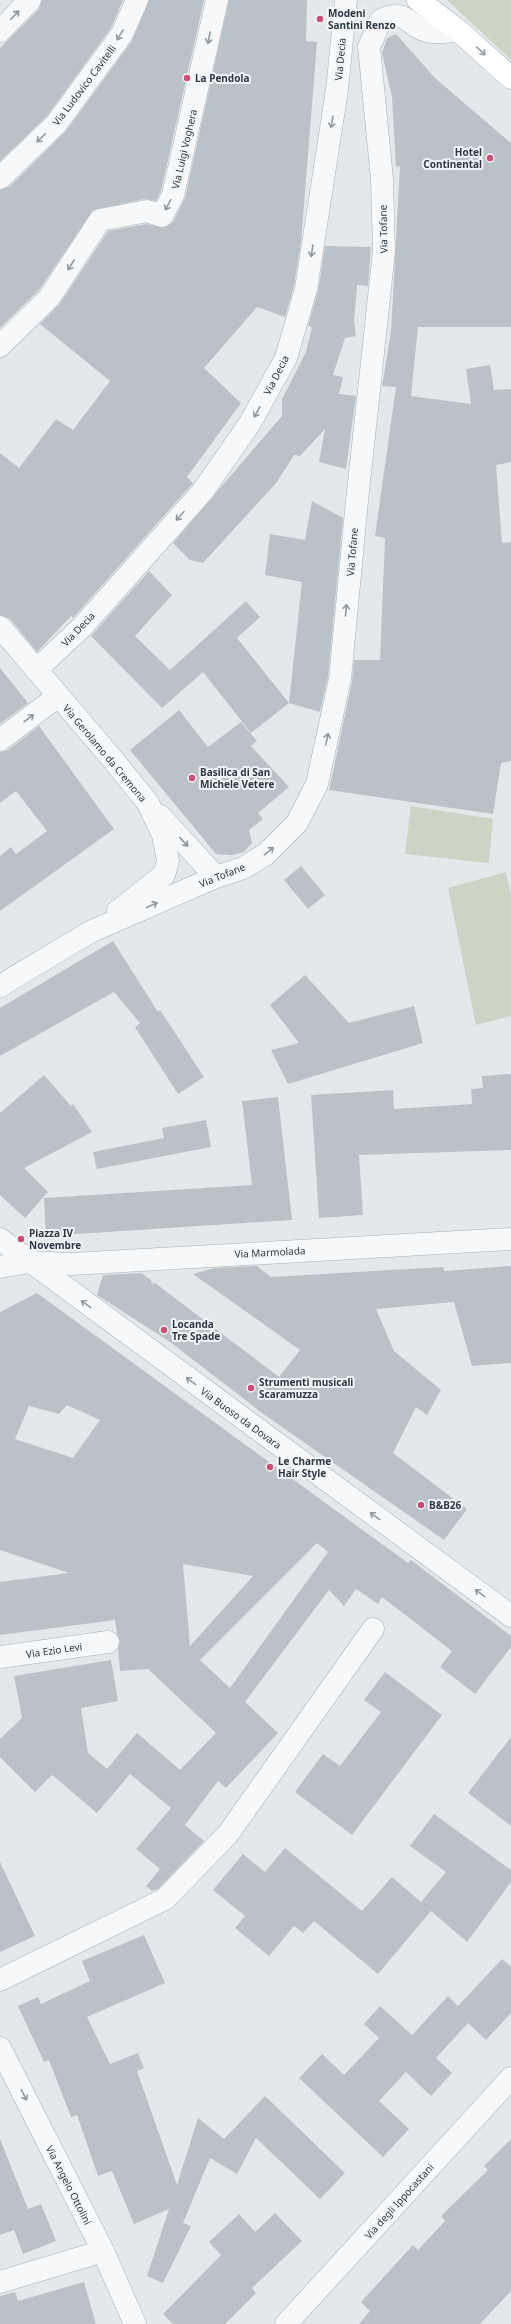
<svg xmlns="http://www.w3.org/2000/svg" width="511" height="2324" viewBox="0 0 511 2324" font-family="'Noto Sans',sans-serif">
<rect width="100%" height="100%" fill="#e4e8eb"/>
<g fill="#cbd4c5">
<path d="M447,0H511V59L508,57Z"/>
<path d="M411,806L493,819L489,863L405,854Z"/>
<path d="M506,872L511,895V1016L476,1025L448,888Z"/>
</g>
<g fill="#bbc2c7" fill-rule="evenodd">
<path d="M42,0H123L111,28L47,116L0,161V48L39,9Z"/>
<path d="M149,0H204L161,191L156,201L145,199L93,210L39,290L0,328V190L9,187L66,131L132,41Z"/>
<path d="M229,0H307L306,41L317,42L301,242L294,286L285,317L257,307L204,368L241,403L187,477L193,483L73,618L71,616L37,652L10,619L0,615V453L19,468L56,419L73,430L110,381L40,324L59,305L108,231L146,224L164,228L173,222L185,198Z"/>
<path d="M396,34L435,78L511,143V327H418L411,396L471,404L466,369L490,365L494,390L511,389V462L496,465L502,543L511,542V761L501,763L493,814L329,790L352,682L354,660H380L385,538L375,536L396,387L382,386L391,332L400,166L396,167L392,97L382,53L387,38Z"/>
<path d="M325,246L371,247L368,286L357,285L354,321L356,336L345,338L333,375L343,377L339,394L356,396L346,469L319,462L325,429L300,456L294,455L277,482L203,563L190,560L173,543L282,416V399L306,352L312,327L308,326L318,291Z"/>
<path d="M312,501L343,518L328,677L320,712L289,703L302,582L265,575L270,534L305,540Z"/>
<path d="M149,571L172,595L135,636L170,670L246,601L260,617L237,638L289,703L251,733L203,672L162,708L91,636Z"/>
<path d="M0,668L28,703L0,724Z"/>
<path d="M179,710L208,747L241,722L257,741L251,746L289,787L258,813L263,819L249,830L252,843L244,852L232,855L216,854L130,750Z"/>
<path d="M39,726L114,829L0,911V856L11,847L16,854L47,831L16,791L0,803V752L8,750Z"/>
<path d="M301,866L325,895L308,909L284,880Z"/>
<path d="M113,941L158,1012L160,1010L204,1077L178,1094L135,1027L140,1023L114,992L0,1056V1008Z"/>
<path d="M305,975L349,1023L414,1006L423,1043L288,1084L271,1050L299,1043L270,1005Z"/>
<path d="M511,1074V1150L359,1155L363,1215L319,1218L311,1095L393,1090L394,1109L472,1104L471,1089L483,1088L482,1076Z"/>
<path d="M44,1075L71,1106L73,1104L92,1132L24,1168L48,1192L25,1218L0,1195V1113Z"/>
<path d="M278,1097L292,1220L46,1236L44,1198L252,1185L242,1101Z"/>
<path d="M206,1120L211,1147L97,1169L93,1152L164,1138L162,1128Z"/>
<path d="M257,1266L271,1277L443,1267L444,1271L511,1266V1363L472,1366L454,1302L376,1309L394,1351L441,1390L427,1415L416,1407L393,1453L467,1509L444,1540L262,1413L170,1342L97,1295L103,1275L141,1273L151,1280L152,1284L155,1283L279,1377L300,1350L193,1274L215,1268Z"/>
<path d="M37,1293L408,1563L411,1560L511,1636V1647L475,1694L440,1667L452,1651L382,1597L378,1604L356,1589L344,1606L329,1590L245,1702L278,1733L226,1788L218,1781L185,1825L204,1841L158,1889L152,1891L146,1886L160,1869L136,1849L171,1808L130,1774L97,1813L52,1775L35,1792L0,1757V1739L22,1718L14,1676L111,1660L118,1701L81,1708L88,1753L107,1769L137,1733L180,1770L216,1733L148,1669L120,1671L118,1649L120,1641L117,1633L115,1620L0,1635V1582L69,1573L0,1550V1312ZM67,1405L100,1420L73,1458L15,1439L29,1406L59,1414ZM317,1543L328,1552L230,1688L200,1660ZM183,1564L253,1576L190,1646Z"/>
<path d="M385,1672L442,1715L352,1835L295,1792L323,1754L340,1766L381,1712L364,1700Z"/>
<path d="M511,1737V1826L468,1793Z"/>
<path d="M434,1814L511,1870V1882L467,1942L431,1911L378,1974L314,1921L303,1933L294,1926L269,1956L235,1928L245,1916L213,1890L243,1854L265,1872L285,1848L362,1911L392,1877L421,1902L446,1872L410,1846Z"/>
<path d="M0,1862L35,1936L0,1952Z"/>
<path d="M144,1935L165,1983L87,2017L110,2064L138,2053L144,2068L137,2071L177,2185L198,2118L224,2139L265,2096L345,2173L320,2199L256,2138L237,2174L210,2158L183,2223L191,2226L163,2283L147,2276L169,2209L134,2224L112,2171L98,2176L77,2115L71,2117L49,2060L44,2062L18,2006L38,1997L41,2004L90,1981L82,1961Z"/>
<path d="M502,1959L511,1967V2013L486,2040L468,2023L436,2058L452,2073L431,2096L406,2072L379,2101L409,2129L383,2157L299,2078L322,2054L344,2075L379,2038L364,2024L380,2006L412,2035L448,1996L458,2006Z"/>
<path d="M0,2139L28,2209L41,2204L56,2241L23,2254L14,2230L0,2235Z"/>
<path d="M511,2139V2291L480,2324H359L370,2311L361,2302L413,2245L418,2250L445,2221L441,2216L488,2170L484,2166Z"/>
<path d="M275,2213L302,2241L252,2288L256,2293L225,2324H173L163,2314L221,2255L209,2242L239,2214L255,2232Z"/>
<path d="M84,2282L96,2324H0V2296L15,2292L18,2301Z"/>
</g>
<g fill="none" stroke-linecap="round" stroke-linejoin="round">
<g stroke="#a9b0b5" stroke-width="23">
<g id="minor">
<path d="M0,31L30,0"/>
<path d="M0,178L56,124L122,34L137,0"/>
<path d="M0,346L49,298L100,220L147,211L162,216L173,195L217,0"/>
<path d="M0,627L114,761L148,803L163,835L168,861L164,875L118,911"/>
<path d="M36,670L82,627L203,491L250,423L286,358L306,289L337,90L346,0"/>
<path d="M0,740L58,696"/>
<path d="M160,816L216,877"/>
<path d="M0,986L90,932L216,877L243,868L266,854L297,823L317,784L340,679L357,501L384,251L382,179L369,47L381,20C407,8 407,26 427,31C436,34 450,31 459,31"/>
<path d="M0,1239L511,1616"/>
<path d="M0,1267L29,1262L72,1264L511,1239"/>
<path d="M0,1657L108,1642"/>
<path d="M0,1980L165,1899L228,1834L373,1629"/>
<path d="M0,2048L103,2251L135,2324"/>
<path d="M0,2282L103,2251"/>
<path d="M286,2324L511,2078"/>
</g>
</g>
<g stroke="#a4aeb6" stroke-width="23">
<path id="major" d="M418,0L459,31L511,78"/>
</g>
<use href="#minor" stroke="#f6f8f9" stroke-width="22"/>
<use href="#major" stroke="#fff" stroke-width="22"/>
</g>
<defs><path id="oneway-shaft" d="M-6 0H5M1.5-3L5.5 0L1.5 3" fill="none" stroke-width="1.6" stroke-linecap="round" stroke-linejoin="round"/></defs>
<g stroke="#91989e">
<use href="#oneway-shaft" transform="translate(15 15) rotate(-46)"/>
<use href="#oneway-shaft" transform="translate(120 35) rotate(122)"/>
<use href="#oneway-shaft" transform="translate(209 38) rotate(101)"/>
<use href="#oneway-shaft" transform="translate(332 122) rotate(99)"/>
<use href="#oneway-shaft" transform="translate(41 138) rotate(136)"/>
<use href="#oneway-shaft" transform="translate(168 205) rotate(118)"/>
<use href="#oneway-shaft" transform="translate(312 251) rotate(99)"/>
<use href="#oneway-shaft" transform="translate(71 265) rotate(123)"/>
<use href="#oneway-shaft" transform="translate(257 412) rotate(119)"/>
<use href="#oneway-shaft" transform="translate(180 516) rotate(132)"/>
<use href="#oneway-shaft" transform="translate(346 610) rotate(-85)"/>
<use href="#oneway-shaft" transform="translate(29 718) rotate(-37)"/>
<use href="#oneway-shaft" transform="translate(327 739) rotate(-78)"/>
<use href="#oneway-shaft" transform="translate(184 842) rotate(47)"/>
<use href="#oneway-shaft" transform="translate(269 851) rotate(-40)"/>
<use href="#oneway-shaft" transform="translate(152 905) rotate(-24)"/>
<use href="#oneway-shaft" transform="translate(86 1304) rotate(-144)"/>
<use href="#oneway-shaft" transform="translate(191 1381) rotate(-144)"/>
<use href="#oneway-shaft" transform="translate(375 1516) rotate(-144)"/>
<use href="#oneway-shaft" transform="translate(480 1593) rotate(-144)"/>
<use href="#oneway-shaft" transform="translate(24 2095) rotate(63)"/>
</g>
<use stroke="#969ca0" href="#oneway-shaft" transform="translate(481 51) rotate(43)"/>
<g fill="#c75176" stroke="#f3f6f8" stroke-width="1.5">
<circle cx="320" cy="19" r="4"/>
<circle cx="187" cy="78" r="4"/>
<circle cx="490" cy="158" r="4"/>
<circle cx="192" cy="778" r="4"/>
<circle cx="21" cy="1239" r="4"/>
<circle cx="164" cy="1330" r="4"/>
<circle cx="251" cy="1388" r="4"/>
<circle cx="270" cy="1467" r="4"/>
<circle cx="421" cy="1505" r="4"/>
</g>
<g text-anchor="middle" stroke-width="4" stroke-linejoin="round" paint-order="stroke">
<g font-size="10" font-weight="bold" fill="#2c3842" stroke="#f3f6f8" text-anchor="start">
<text x="328" y="17">Modeni<tspan x="328" dy="12">Santini Renzo</tspan></text>
<text x="195" y="82">La Pendola</text>
<text x="482" y="156" text-anchor="end">Hotel<tspan x="482" dy="12">Continental</tspan></text>
<text x="200" y="776">Basilica di San<tspan x="200" dy="12">Michele Vetere</tspan></text>
<text x="29" y="1237">Piazza IV<tspan x="29" dy="12">Novembre</tspan></text>
<text x="172" y="1328">Locanda<tspan x="172" dy="12">Tre Spade</tspan></text>
<text x="259" y="1386">Strumenti musicali<tspan x="259" dy="12">Scaramuzza</tspan></text>
<text x="278" y="1465">Le Charme<tspan x="278" dy="12">Hair Style</tspan></text>
<text x="429" y="1509">B&amp;B26</text>
</g>
<g font-size="10" fill="#2c3842" stroke="#f3f6f8">
<text transform="translate(340 59) rotate(-85)" y="4">Via Decia</text>
<text transform="translate(84 85) rotate(-53)" y="4">Via Ludovico Cavitelli</text>
<text transform="translate(184 149) rotate(-77)" y="4">Via Luigi Voghera</text>
<text transform="translate(383 229) rotate(-91)" y="4">Via Tofane</text>
<text transform="translate(276 375) rotate(-63)" y="4">Via Decia</text>
<text transform="translate(352 552) rotate(-85)" y="4">Via Tofane</text>
<text transform="translate(78 629) rotate(-46)" y="4">Via Decia</text>
<text transform="translate(105 753) rotate(50)" y="4">Via Gerolamo da Cremona</text>
<text transform="translate(222 875) rotate(-22)" y="4">Via Tofane</text>
<text transform="translate(270 1252) rotate(-3)" y="4">Via Marmolada</text>
<text transform="translate(241 1418) rotate(36)" y="4">Via Buoso da Dovara</text>
<text transform="translate(54 1650) rotate(-8)" y="4">Via Ezio Levi</text>
<text transform="translate(69 2185) rotate(63)" y="4">Via Angelo Ottolini</text>
<text transform="translate(399 2201) rotate(-48)" y="4">Via degli Ippocastani</text>
</g>
</g>
</svg>
